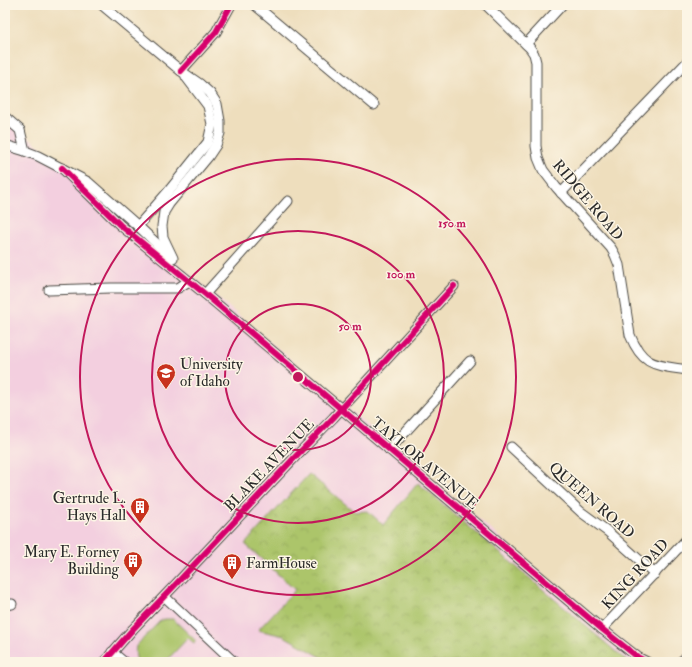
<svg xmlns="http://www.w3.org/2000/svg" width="692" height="667" viewBox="0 0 692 667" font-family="'IM FELL Double Pica',serif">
<defs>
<pattern id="park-crowns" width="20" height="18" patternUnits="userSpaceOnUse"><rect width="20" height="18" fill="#acc56a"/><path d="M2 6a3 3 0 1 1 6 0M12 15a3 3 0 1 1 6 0" fill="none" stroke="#94a95c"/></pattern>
</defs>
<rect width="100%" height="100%" fill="#fcf5e5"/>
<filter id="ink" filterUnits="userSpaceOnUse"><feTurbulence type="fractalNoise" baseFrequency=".025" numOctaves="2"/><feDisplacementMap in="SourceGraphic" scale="8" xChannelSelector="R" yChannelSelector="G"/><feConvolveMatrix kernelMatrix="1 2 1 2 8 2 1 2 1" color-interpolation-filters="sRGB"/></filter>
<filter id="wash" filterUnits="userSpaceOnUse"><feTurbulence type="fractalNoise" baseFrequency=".012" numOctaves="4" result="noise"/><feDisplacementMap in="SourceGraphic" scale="16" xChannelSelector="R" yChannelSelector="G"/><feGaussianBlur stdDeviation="0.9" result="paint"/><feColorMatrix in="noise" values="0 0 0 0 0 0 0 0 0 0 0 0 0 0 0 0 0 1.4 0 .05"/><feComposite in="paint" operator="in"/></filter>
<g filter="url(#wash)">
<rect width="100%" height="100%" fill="#eedebd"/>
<path fill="#f3cfdf" d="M5,117L647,662H5Z"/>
<path fill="#acc56a" stroke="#6c784a" d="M165,619H173L196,641L194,643L188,638L167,660L169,662H138C135,657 135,652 136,646L160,621Z"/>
<path fill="url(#park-crowns)" stroke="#6c784a" d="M309,474L355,512L368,511L383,525L418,483L628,662H330L284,636L258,630L295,590L245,544Z"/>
</g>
<g filter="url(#ink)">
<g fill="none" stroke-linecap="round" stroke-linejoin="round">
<g stroke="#484641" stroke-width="11">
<g id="street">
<path d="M102,5L181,71L200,84L210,93L217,104L220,121V133L216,145L208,157L169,204L164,212L162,226L163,237L173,258"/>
<path d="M255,5L374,105"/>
<path d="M486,5L530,48L534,54L536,62V146L538,158L543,170L556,187L611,248L615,255L619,265L630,335C643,367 656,365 687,370"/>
<path d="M526,44L562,5"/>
<path d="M181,71L216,32L231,5"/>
<path d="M5,117L20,130L25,151"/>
<path d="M5,145L25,151L38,156L88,182L138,226L170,256"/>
<path d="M62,168L120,225L205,294L602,629L639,658L647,662"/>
<path d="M561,193L687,62"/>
<path d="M138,226L167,193L208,142L212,124L208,106L186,77"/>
<path d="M49,290L111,288H178L189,281"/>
<path d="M205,294L288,201"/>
<path d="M511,447L581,512L607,531L655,574"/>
<path d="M389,450L470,361"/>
<path d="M165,597L234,662"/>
<path d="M5,605L12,604"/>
<path d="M602,629L687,539"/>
<path d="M112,652L124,662"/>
<path d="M104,662L133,629L175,585L296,456L333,418L454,286"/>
<path d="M680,662L687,657"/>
</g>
</g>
<use href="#street" stroke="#fff" stroke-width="9"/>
<g stroke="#fcf5e5" stroke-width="8">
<g id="cycleway">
<path d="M181,71L216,32L231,5"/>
<path d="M62,168L120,225L205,294L602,629L639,658L647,662"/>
<path d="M104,662L133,629L175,585L296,456L333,418L454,286"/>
</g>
</g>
<use href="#cycleway" stroke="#d6006c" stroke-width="6"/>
</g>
</g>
<g fill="none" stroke="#c2185b" stroke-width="2">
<circle cx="298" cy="377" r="73"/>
<circle cx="298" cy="377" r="146"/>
<circle cx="298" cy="377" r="218"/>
</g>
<defs>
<g id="university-pin" transform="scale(1)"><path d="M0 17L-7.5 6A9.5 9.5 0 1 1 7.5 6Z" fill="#c8321e" stroke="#fcf5e5"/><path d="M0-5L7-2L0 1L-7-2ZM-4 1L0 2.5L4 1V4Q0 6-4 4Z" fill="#fff"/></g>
<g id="building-pin" transform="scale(1)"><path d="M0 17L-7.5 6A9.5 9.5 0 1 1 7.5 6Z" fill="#c8321e" stroke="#fcf5e5"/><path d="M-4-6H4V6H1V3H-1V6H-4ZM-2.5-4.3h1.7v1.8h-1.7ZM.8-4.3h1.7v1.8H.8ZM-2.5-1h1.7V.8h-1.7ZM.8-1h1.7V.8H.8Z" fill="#fff"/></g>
</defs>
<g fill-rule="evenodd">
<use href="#university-pin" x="166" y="373"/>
<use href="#building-pin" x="140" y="507"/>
<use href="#building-pin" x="133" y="561"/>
<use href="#building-pin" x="232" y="563"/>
</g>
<g text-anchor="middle" stroke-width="3" stroke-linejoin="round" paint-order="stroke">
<g font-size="15" fill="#2b2b2b" stroke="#fcf5e5">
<text transform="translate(588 200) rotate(50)" y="5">RIDGE ROAD</text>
<text transform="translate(425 463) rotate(40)" y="5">TAYLOR AVENUE</text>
<text transform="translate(269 465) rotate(-46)" y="5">BLAKE AVENUE</text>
<text transform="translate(592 500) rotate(41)" y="5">QUEEN ROAD</text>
<text transform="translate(635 574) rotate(-47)" y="5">KING ROAD</text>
</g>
<g font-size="15" fill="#2b2b2b" stroke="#fcf5e5" text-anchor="start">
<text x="180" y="369">University<tspan x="180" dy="17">of Idaho</tspan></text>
<text x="126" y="503" text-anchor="end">Gertrude L.<tspan x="126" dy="17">Hays Hall</tspan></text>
<text x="119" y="557" text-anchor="end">Mary E. Forney<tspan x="119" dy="17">Building</tspan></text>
<text x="246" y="568">FarmHouse</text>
</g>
</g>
<circle cx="298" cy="377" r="6" fill="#c2185b" stroke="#fcf5e5" stroke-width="2"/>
<g font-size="12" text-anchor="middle" font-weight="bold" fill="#c2185b" stroke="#fcf5e5" stroke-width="3" stroke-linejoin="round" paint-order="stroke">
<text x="452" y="227">150 m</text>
<text x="401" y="278">100 m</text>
<text x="350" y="330">50 m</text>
</g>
<rect width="692" height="667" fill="none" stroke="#fcf5e5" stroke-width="20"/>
</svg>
